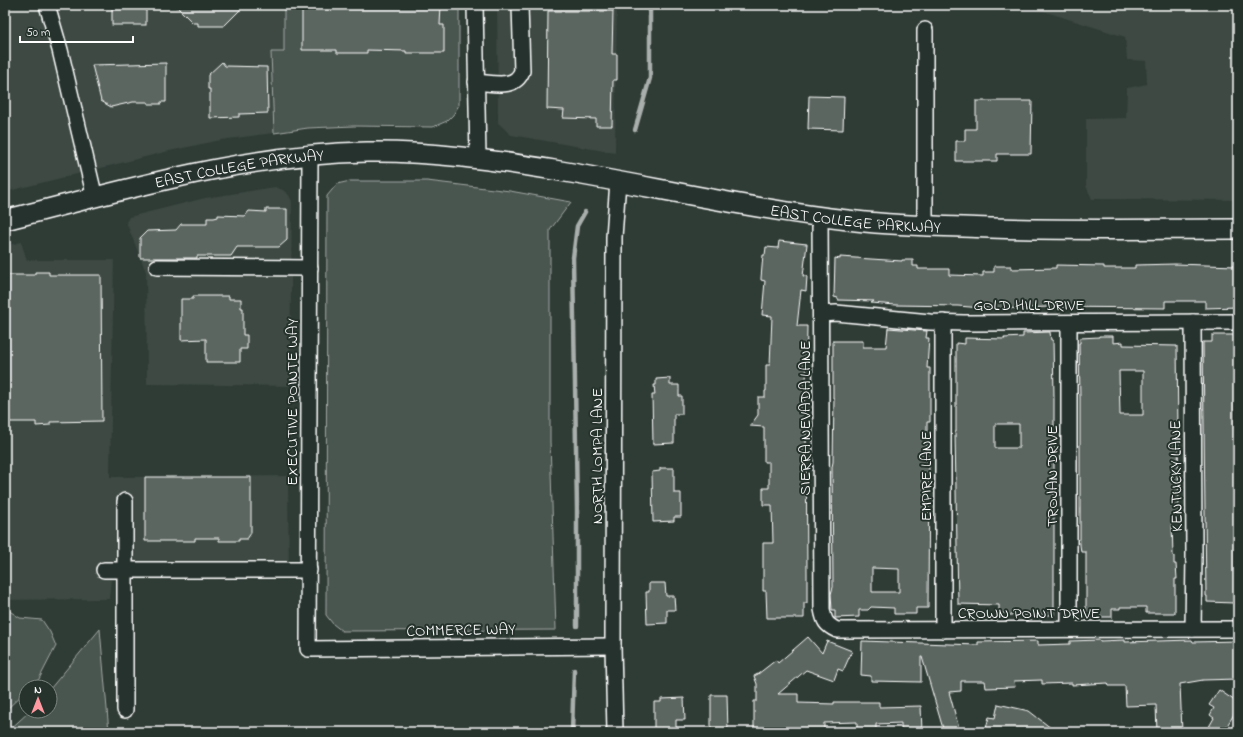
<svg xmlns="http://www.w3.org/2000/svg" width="1243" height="737" viewBox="0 0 1243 737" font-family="'Indie Flower',sans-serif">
<rect width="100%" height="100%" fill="#2f3b35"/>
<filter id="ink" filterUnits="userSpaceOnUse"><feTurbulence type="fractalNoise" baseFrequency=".025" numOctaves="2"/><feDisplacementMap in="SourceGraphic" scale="8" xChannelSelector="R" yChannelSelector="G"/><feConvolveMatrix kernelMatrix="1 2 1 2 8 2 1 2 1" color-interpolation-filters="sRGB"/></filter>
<g filter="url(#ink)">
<g fill="#3c4842">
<path d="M5,5H284V52L271,53L274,133L221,140L165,152L5,192Z"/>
<path d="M497,5H617L615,153L511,135L498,123Z"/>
<path d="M1031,5H1238V200L1092,199L1086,186V119L1126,118L1127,88L1147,84L1146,61L1127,60L1125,37L1030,7Z"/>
<path d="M275,187L283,190L289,195L292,201L290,386L147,384L146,272L126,222L129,217L205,198Z"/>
<path d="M21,242L27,260H114L110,477L288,476L289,579L111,580L109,599L5,600V246Z"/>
</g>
<g fill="#4a544f" stroke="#a4aaa7">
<path d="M284,5H459V105L453,115L447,121L433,127L354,126L308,128L274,133L271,52H284Z"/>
<path d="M350,181H427L510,191L571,202L550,230V441L556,630L342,631L333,624L326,615L327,196L337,184Z"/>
<path d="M5,610H8L20,618L42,620L50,632L56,646L39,679L30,687H26V691L5,711Z"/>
<path d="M100,629L109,732H7L30,711H50V689Z"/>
</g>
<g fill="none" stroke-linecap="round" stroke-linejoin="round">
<g stroke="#a9afac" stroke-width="4.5">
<path d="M635,130L650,78V5"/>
<path d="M577,626V509L573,258L577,226L585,212"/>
<path d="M572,732L574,670"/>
</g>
</g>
<g fill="#5b6661" stroke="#fff" fill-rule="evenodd">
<rect x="112" y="5" width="34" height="20"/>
<path d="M175,5H245L224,26H198V23H193Z"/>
<path d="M302,5H441L440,25H444V53H406V51L367,50V53H337V50H302Z"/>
<path d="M548,11H613L612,54H617V80H613L612,126H596V119L563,118L564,110L547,109Z"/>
<path d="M222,62L225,66L267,67L268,113L239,114V117L210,118V89H208V75Z"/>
<path d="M166,63V102H161V104H148V102H133L111,107L101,101L92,65Z"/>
<path d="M809,96L844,97L843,130L808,129Z"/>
<path d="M976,101H1032L1031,154H997V161H956V141H965V129H976Z"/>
<path d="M266,209H287V240L279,247H237L231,256H197V258H140V238L147,231L176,230L181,224H207V218H214L218,217V215L245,216L249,211L266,212Z"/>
<path d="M779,241L807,244L803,276H807L806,291L801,290L797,326H807L806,387H804V420L806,427L807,573V603H804V618H767L766,591H763V543H773L772,505H763V488H769V462H764V427L750,426L758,415V397H765V391H766V365H770L772,316L762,315L765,281L761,280V278L763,255H765L766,247L778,248Z"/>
<path d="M840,257L902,261V260H913V266H918V269H949V275L983,276V272H994V266H1011V269L1056,268V265L1104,266V268H1135V265L1175,264L1236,266L1238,307L1205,308V301H1165V308L1049,307L994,309L958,306L896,305L871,303L874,301L838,300V298L834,297L835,258L840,259Z"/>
<path d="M35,272H49V275H101L102,421L50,422V425L36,426V422H5V275H35Z"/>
<path d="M193,296H229V299H241V308H243V335H247V349H240V362H206V339L181,340V299H193Z"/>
<path d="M888,328L927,331L926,338H929L927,368H930V422H927V460H929L928,608H916V614H894V608L871,607L868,610H859V617L835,618V610H832L831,594L833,587L832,467L833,462L834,398H833V341H863V347H886ZM872,568L899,569V592H872Z"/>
<path d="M1050,332L1051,340H1053L1054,397V615H1008V613H999V605L958,604L955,432H956V343L965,344V338L1005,339L1004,338L1023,337V333ZM995,424H1019V448H995Z"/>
<path d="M1212,335H1238V596H1234V603L1207,602V596H1206L1203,342H1212Z"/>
<path d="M1099,336H1113V343L1123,342V345L1177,346L1179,517H1176V522H1172L1173,556H1174V564H1176L1177,579H1175V613H1146V607H1120V609H1112V617H1086V552H1081L1080,545V399L1079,343H1080V338L1099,337ZM1119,371H1143V415H1120Z"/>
<path d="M670,378V385H679V396H682V414H674V443L653,444L652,395H655L654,385H656V379Z"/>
<path d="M660,468H674V493H681V517H674V521L653,522L652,472L660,471Z"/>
<path d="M145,477H251V533L247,539H239V541H219V538H195V541H145Z"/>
<path d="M649,583H665L666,596H674L675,610H667V623L647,624L646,592H649Z"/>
<path d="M808,637L822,653L827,641L852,651L843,671L838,669L834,680L806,670L778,694H798V703L834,704V702H879V707L921,706L922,732H901V723L876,724V732H857V722L824,723V732H754V701H757V684L754,676L758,674L776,660L778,663Z"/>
<path d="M1100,640V641L1125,640V642L1192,640L1193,642L1238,641V679L1203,680L1180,684L1182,732H1157L1156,705L1126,706L1125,686H1109L1108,683L1072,685V683L1042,684V680L1014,681L1015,687L986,688L985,681H961V691L949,692L960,732H944L922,657H921V682L871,681V676L861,675L862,641L978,645V642L1038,641V645L1070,644V641Z"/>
<path d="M1219,690L1238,703V708L1223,732H1206L1214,718L1210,715L1214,708L1209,705Z"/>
<path d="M711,695H727L728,732H711Z"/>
<path d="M684,698L685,720H676V732H654V702H661V699Z"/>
<path d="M998,704L1029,711L1056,732H985L989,717L995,718Z"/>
</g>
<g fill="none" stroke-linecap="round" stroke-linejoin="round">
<g stroke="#fff" stroke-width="18">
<g id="minor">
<path d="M47,5L60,50L95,198"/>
<path d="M475,5L478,158"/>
<path d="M925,30V226"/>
<path d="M476,82C493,83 515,90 522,71L520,5"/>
<path d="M310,155L308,649L613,646"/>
<path d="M820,216L822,609C824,621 826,625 837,630L1238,629"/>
<path d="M157,267L310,268"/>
<path d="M821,314L836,313L930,322L964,323L1238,322"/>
<path d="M943,322V630"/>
<path d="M1193,322L1194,555L1193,629"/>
<path d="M1069,323V629"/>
<path d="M125,501V710"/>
<path d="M104,570H309"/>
<path d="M615,732L613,646L614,237L618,181"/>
</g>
</g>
<g stroke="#fff" stroke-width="22">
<g id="major">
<path id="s1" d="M5,220C125,190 243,154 367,152C430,151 492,160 554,170C655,187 755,210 856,221C891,225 927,226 963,227C1054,231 1146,229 1238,229"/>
</g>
</g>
<use href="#minor" stroke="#26332d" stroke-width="15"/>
<use href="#major" stroke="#26332d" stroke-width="19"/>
</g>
</g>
<g text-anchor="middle" stroke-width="4" stroke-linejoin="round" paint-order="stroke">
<g font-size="16" fill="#fff" stroke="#26332d">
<text dy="6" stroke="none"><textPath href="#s1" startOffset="240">EAST COLLEGE PARKWAY</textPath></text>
<text dy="6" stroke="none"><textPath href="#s1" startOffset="863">EAST COLLEGE PARKWAY</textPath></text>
<text x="1029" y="310">GOLD HILL DRIVE</text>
<text transform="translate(291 402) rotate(-90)" y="6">EXECUTIVE POINTE WAY</text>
<text transform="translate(804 418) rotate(-90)" y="6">SIERRA NEVADA LANE</text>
<text transform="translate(596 456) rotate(-90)" y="6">NORTH LOMPA LANE</text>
<text transform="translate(925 476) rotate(-90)" y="6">EMPIRE LANE</text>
<text transform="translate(1051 476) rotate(-90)" y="6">TROJAN DRIVE</text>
<text transform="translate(1175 476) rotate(-91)" y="6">KENTUCKY LANE</text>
<text x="1029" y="618">CROWN POINT DRIVE</text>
<text transform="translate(461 629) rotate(-1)" y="6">COMMERCE WAY</text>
</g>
</g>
<rect width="1243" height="737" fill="none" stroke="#26332d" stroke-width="20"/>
<rect x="10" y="10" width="1223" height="717" fill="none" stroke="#fff" stroke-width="1.5" filter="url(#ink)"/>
<g transform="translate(38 699)"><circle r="19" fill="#26332d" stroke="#7d8581"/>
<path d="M0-3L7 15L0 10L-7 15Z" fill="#ff9aa2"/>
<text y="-6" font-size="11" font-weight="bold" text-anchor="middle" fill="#ffffff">N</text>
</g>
<path d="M20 36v6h113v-6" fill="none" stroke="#ffffff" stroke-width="2"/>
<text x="26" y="36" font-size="12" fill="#ffffff" stroke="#26332d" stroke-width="3" paint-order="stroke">50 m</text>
</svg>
